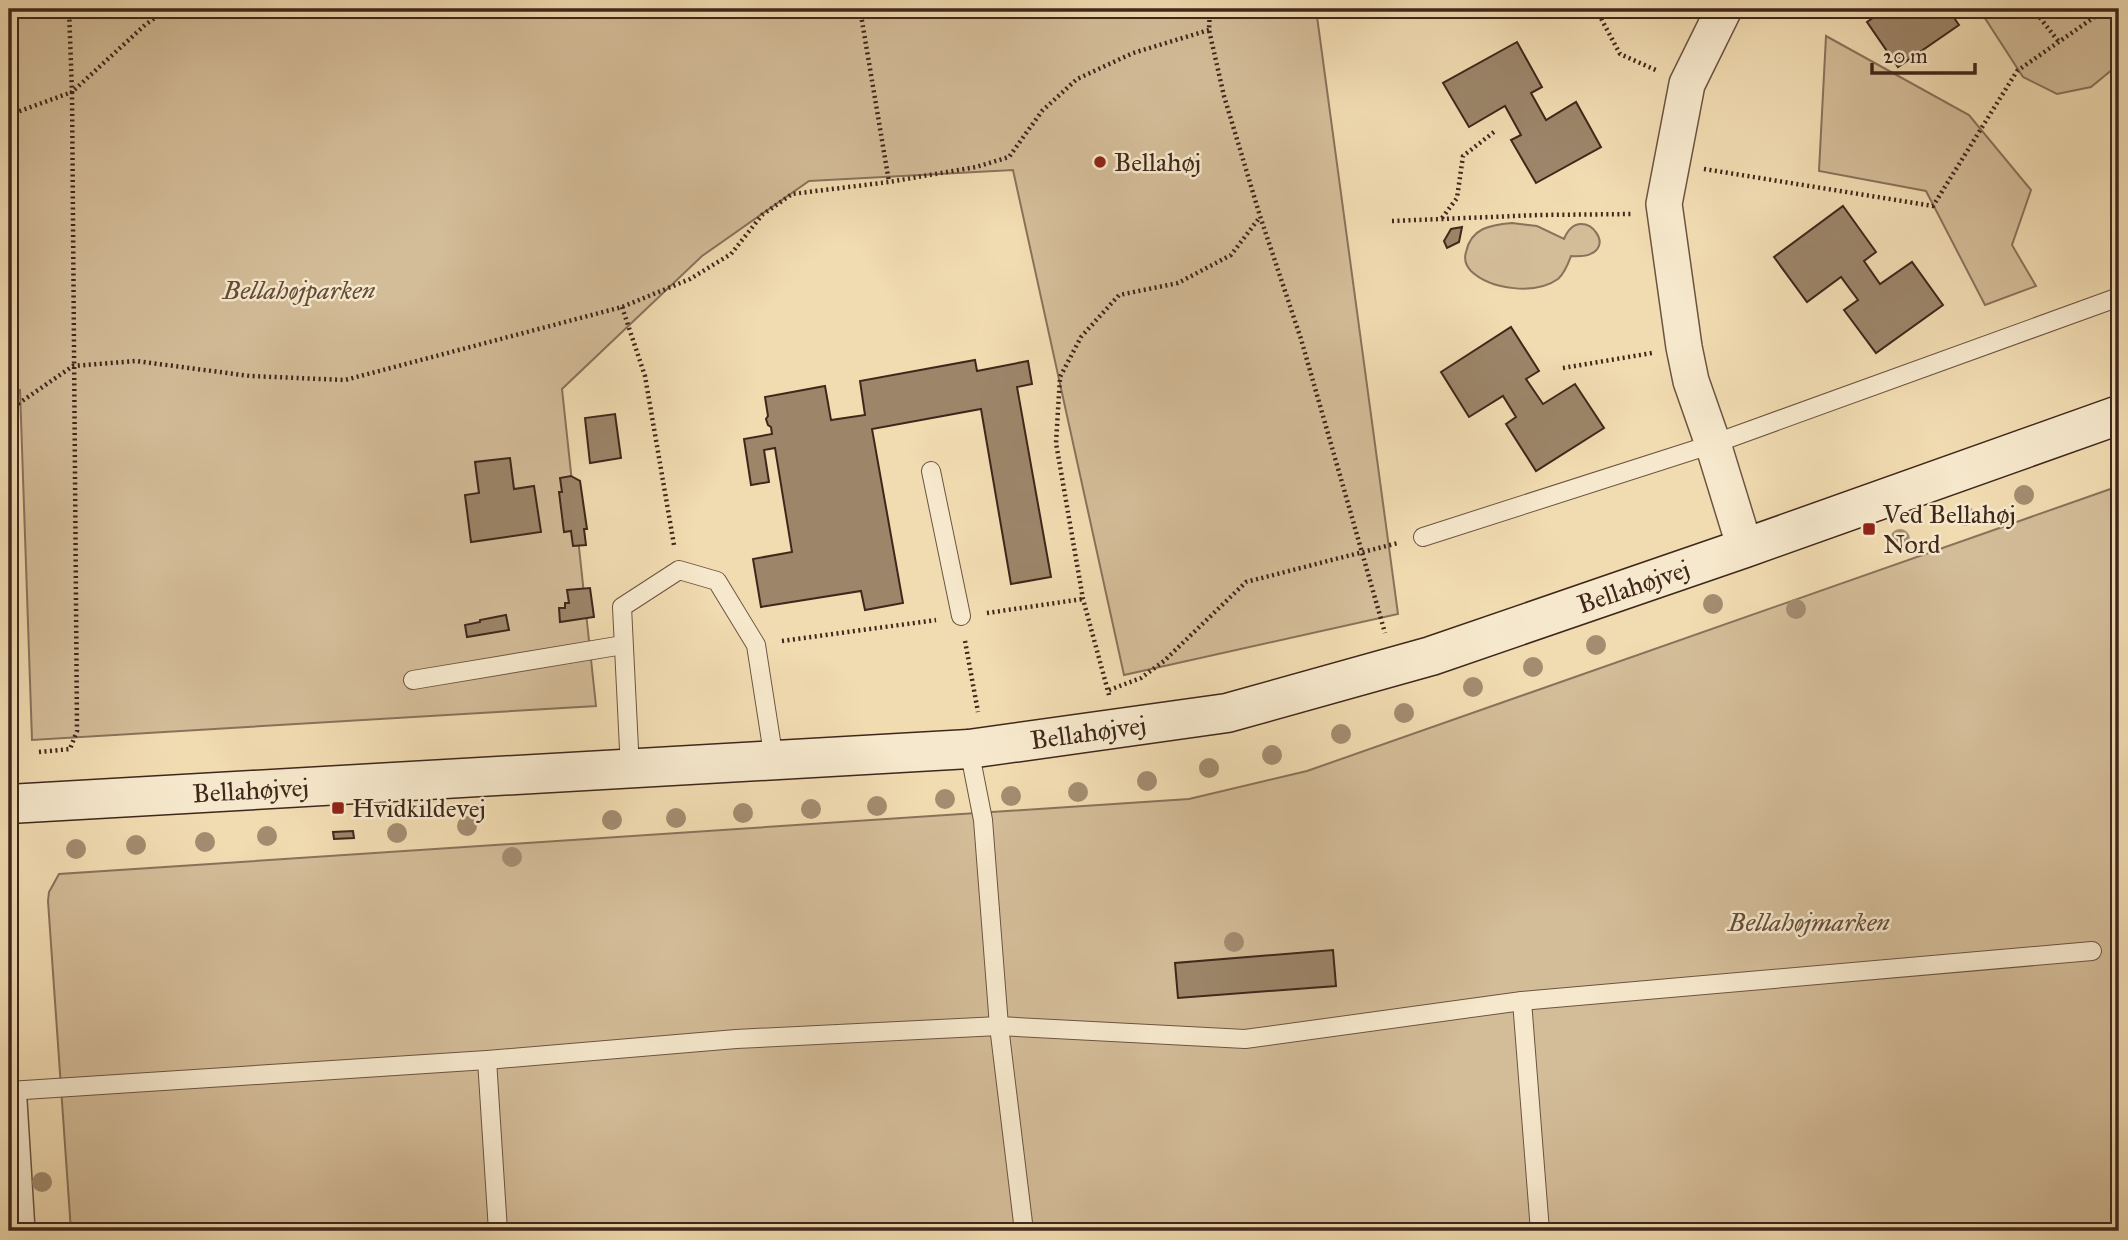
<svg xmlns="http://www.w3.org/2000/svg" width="2128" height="1240" viewBox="0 0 2128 1240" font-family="'IM FELL Great Primer',serif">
<rect width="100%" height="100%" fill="#f1dbb1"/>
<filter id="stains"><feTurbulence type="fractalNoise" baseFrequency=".00286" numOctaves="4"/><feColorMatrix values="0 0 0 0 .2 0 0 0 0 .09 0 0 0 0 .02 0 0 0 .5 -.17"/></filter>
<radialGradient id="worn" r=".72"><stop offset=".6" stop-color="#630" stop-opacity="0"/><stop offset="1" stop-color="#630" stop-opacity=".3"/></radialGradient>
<g fill="#d3bc98" stroke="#89725a" stroke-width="2">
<path d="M9,9H1316L1398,614L1124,675L1013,170L809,181L702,256L562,389L596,706L32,740L20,390H18L9,371V207L14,204Z"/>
<path d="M1979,9H2117L2119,11V64L2091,87L2057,94L2023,77Z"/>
<path d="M1826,36L1969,115L2031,190L2012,245L2036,286L1985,305L1926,191L1819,171Z"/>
<path d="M1512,223L1537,226L1564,239C1582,196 1630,260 1571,256C1568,264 1565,273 1558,279C1536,295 1491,290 1471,271C1466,266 1464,259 1466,252C1471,228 1490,225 1512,223Z"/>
<path d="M2119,486V1231H71L48,901L49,892L59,874L1189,799L1307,771Z"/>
</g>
<g fill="#9c8569" stroke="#3f271b" stroke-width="2">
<path d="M1886,9H1948L1959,25L1898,67L1867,22Z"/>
<path d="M1517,42L1542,87L1531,93L1546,120L1576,102L1601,147L1536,183L1511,140L1521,135L1505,106L1469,127L1443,83Z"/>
<path d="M1843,206L1876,252L1864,261L1880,284L1912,262L1943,305L1876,353L1844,310L1858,300L1841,277L1807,302L1774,257Z"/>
<path d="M1462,227L1459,242L1447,248L1444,241L1451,229Z"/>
<path d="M1511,327L1539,371L1526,379L1543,404L1575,384L1604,428L1536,471L1506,424L1516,417L1503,396L1469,417L1441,372Z"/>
<path d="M975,360L977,371L1028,361L1032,384L1017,387L1051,577L1011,584L981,409L872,429L903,603L865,610L861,591L761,607L753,559L792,552L775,448L764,450L769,482L751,485L744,439L772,434L771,427L768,425L766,419L768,416L765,397L825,386L831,420L865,415L860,381Z"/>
<path d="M615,414L621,458L590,463L585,418Z"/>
<path d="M510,458L514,489L534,486L541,532L471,542L465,495L479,493L475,462Z"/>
<path d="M571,476L580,481L587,529H584L586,545L573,546L571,531L564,532L559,492H562L560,478Z"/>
<path d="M590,588L594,617L560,622L559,608H565V603H569L567,590Z"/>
<path d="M506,615L509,630L467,637L465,625L480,622V620Z"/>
<path d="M353,831L354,838L334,839L333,832Z"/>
<path d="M1333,950L1336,986L1178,998L1175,963Z"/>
</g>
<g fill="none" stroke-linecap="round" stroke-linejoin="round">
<g stroke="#6c5440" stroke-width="20">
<g id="lane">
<path d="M1835,9H1836"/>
<path d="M931,471L961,616"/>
<path d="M1423,537L1713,444L2119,297"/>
<path d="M413,680L623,645"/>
<path d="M969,749L983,820L999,1026L1024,1231"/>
<path d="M630,769L622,607L679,570L717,581L756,645L774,760"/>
<path d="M1522,1001L1540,1231"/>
<path d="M487,1060L498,1231"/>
<path d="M9,1091L487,1060L736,1039L999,1026L1245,1039L1522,1001L2092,951"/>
</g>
</g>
<g stroke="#6c5440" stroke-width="38">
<g id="street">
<path d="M1724,9L1687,84L1664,204L1684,347L1691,381L1713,444L1745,548"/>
<path d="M9,1101L17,1231"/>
</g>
</g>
<g stroke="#3f271b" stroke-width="41">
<g id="secondary">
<path id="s1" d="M9,804L969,749L1227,713L1431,656L1745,548L2119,415"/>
</g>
</g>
<g stroke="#3f271b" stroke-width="4.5" stroke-dasharray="2 3.5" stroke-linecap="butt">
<path d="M860,9L889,182"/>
<path d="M1210,9L1209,30L1224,96L1260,216L1301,339L1385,633"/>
<path d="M1596,9L1620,54L1658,71"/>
<path d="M2033,9L2059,42"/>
<path d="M9,92L15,112"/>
<path d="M9,115L72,92L69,9"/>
<path d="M1704,169L1933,206L2017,71L2106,9"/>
<path d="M1442,218L1457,198L1463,156L1494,132"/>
<path d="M1392,221L1539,215L1633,214"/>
<path d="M622,307L645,376L674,545"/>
<path d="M1563,368L1652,353"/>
<path d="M9,410L73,366L136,361L250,376L345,380L622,307L690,279L731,254L762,215L792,194L889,182L976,167L1009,157L1042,111L1077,79L1133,53L1209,30"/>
<path d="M987,613L1083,599"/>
<path d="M782,641L936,620"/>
<path d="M965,641L978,712"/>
<path d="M1109,690L1141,678L1164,661L1246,582L1398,543"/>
<path d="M1109,695L1083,599L1056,443L1060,377L1081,337L1119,295L1178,283L1231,255L1260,217"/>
<path d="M39,752L70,749L77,731L72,92L145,25L167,9"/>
</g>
<use href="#lane" stroke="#f6e8cc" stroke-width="18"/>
<use href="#street" stroke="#f6e8cc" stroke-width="35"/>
<use href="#secondary" stroke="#f6e8cc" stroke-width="38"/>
</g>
<g fill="#a38c70">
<circle cx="2024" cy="495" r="10"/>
<circle cx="1965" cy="516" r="10"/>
<circle cx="1900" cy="539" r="10"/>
<circle cx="1713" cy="604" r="10"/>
<circle cx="1796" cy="609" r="10"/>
<circle cx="1596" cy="645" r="10"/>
<circle cx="1533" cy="667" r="10"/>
<circle cx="1473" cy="687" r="10"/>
<circle cx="1404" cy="713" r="10"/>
<circle cx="1341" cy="734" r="10"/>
<circle cx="1272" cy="755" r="10"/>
<circle cx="1209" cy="768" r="10"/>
<circle cx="1147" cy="781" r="10"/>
<circle cx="1078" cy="792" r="10"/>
<circle cx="1011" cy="796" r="10"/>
<circle cx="945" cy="799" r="10"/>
<circle cx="877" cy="806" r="10"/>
<circle cx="811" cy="809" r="10"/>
<circle cx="743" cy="813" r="10"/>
<circle cx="676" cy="818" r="10"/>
<circle cx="612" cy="820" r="10"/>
<circle cx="467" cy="826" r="10"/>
<circle cx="397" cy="833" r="10"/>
<circle cx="267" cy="836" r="10"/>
<circle cx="205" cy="842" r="10"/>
<circle cx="136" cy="845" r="10"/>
<circle cx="76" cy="849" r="10"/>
<circle cx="512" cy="857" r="10"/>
<circle cx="1234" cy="942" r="10"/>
<circle cx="42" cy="1182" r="10"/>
</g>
<g fill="#8f2418" stroke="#f6e8cc" stroke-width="2.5">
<circle cx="1100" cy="162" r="7"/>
<rect x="1862" y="522" width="14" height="14" rx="3.5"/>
<rect x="331" y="801" width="14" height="14" rx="3.5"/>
</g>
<g text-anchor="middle" stroke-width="5" stroke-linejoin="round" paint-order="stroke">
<g font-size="26" fill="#3f271b" stroke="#f6e8cc" text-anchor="start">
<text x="1114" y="171">Bellahøj</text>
<text x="1883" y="523">Ved Bellahøj<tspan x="1883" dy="30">Nord</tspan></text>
<text x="352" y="817">Hvidkildevej</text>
</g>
<g font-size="26" font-style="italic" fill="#644c3a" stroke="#f6e8cc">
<text x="299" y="299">Bellahøjparken</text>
<text x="1809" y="931">Bellahøjmarken</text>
</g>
<g font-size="26" fill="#3f271b" stroke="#f6e8cc">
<text dy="9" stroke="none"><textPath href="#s1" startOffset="1648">Bellahøjvej</textPath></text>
<text dy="9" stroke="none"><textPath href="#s1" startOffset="1082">Bellahøjvej</textPath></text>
<text dy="9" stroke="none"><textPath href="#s1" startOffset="242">Bellahøjvej</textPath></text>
</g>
</g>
<rect width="2128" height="1240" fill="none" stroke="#f1dbb1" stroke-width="35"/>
<rect x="10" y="10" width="2107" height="1219" fill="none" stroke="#3f271b" stroke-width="3.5"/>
<rect x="18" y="18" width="2093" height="1205" fill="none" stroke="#3f271b" stroke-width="2"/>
<path d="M1872 63v10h103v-10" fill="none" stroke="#3f271b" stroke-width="3.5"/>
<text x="1883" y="63" font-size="21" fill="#3f271b" stroke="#f6e8cc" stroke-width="5" paint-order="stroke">20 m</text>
<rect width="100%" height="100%" filter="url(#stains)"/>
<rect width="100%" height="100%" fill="url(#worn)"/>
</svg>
